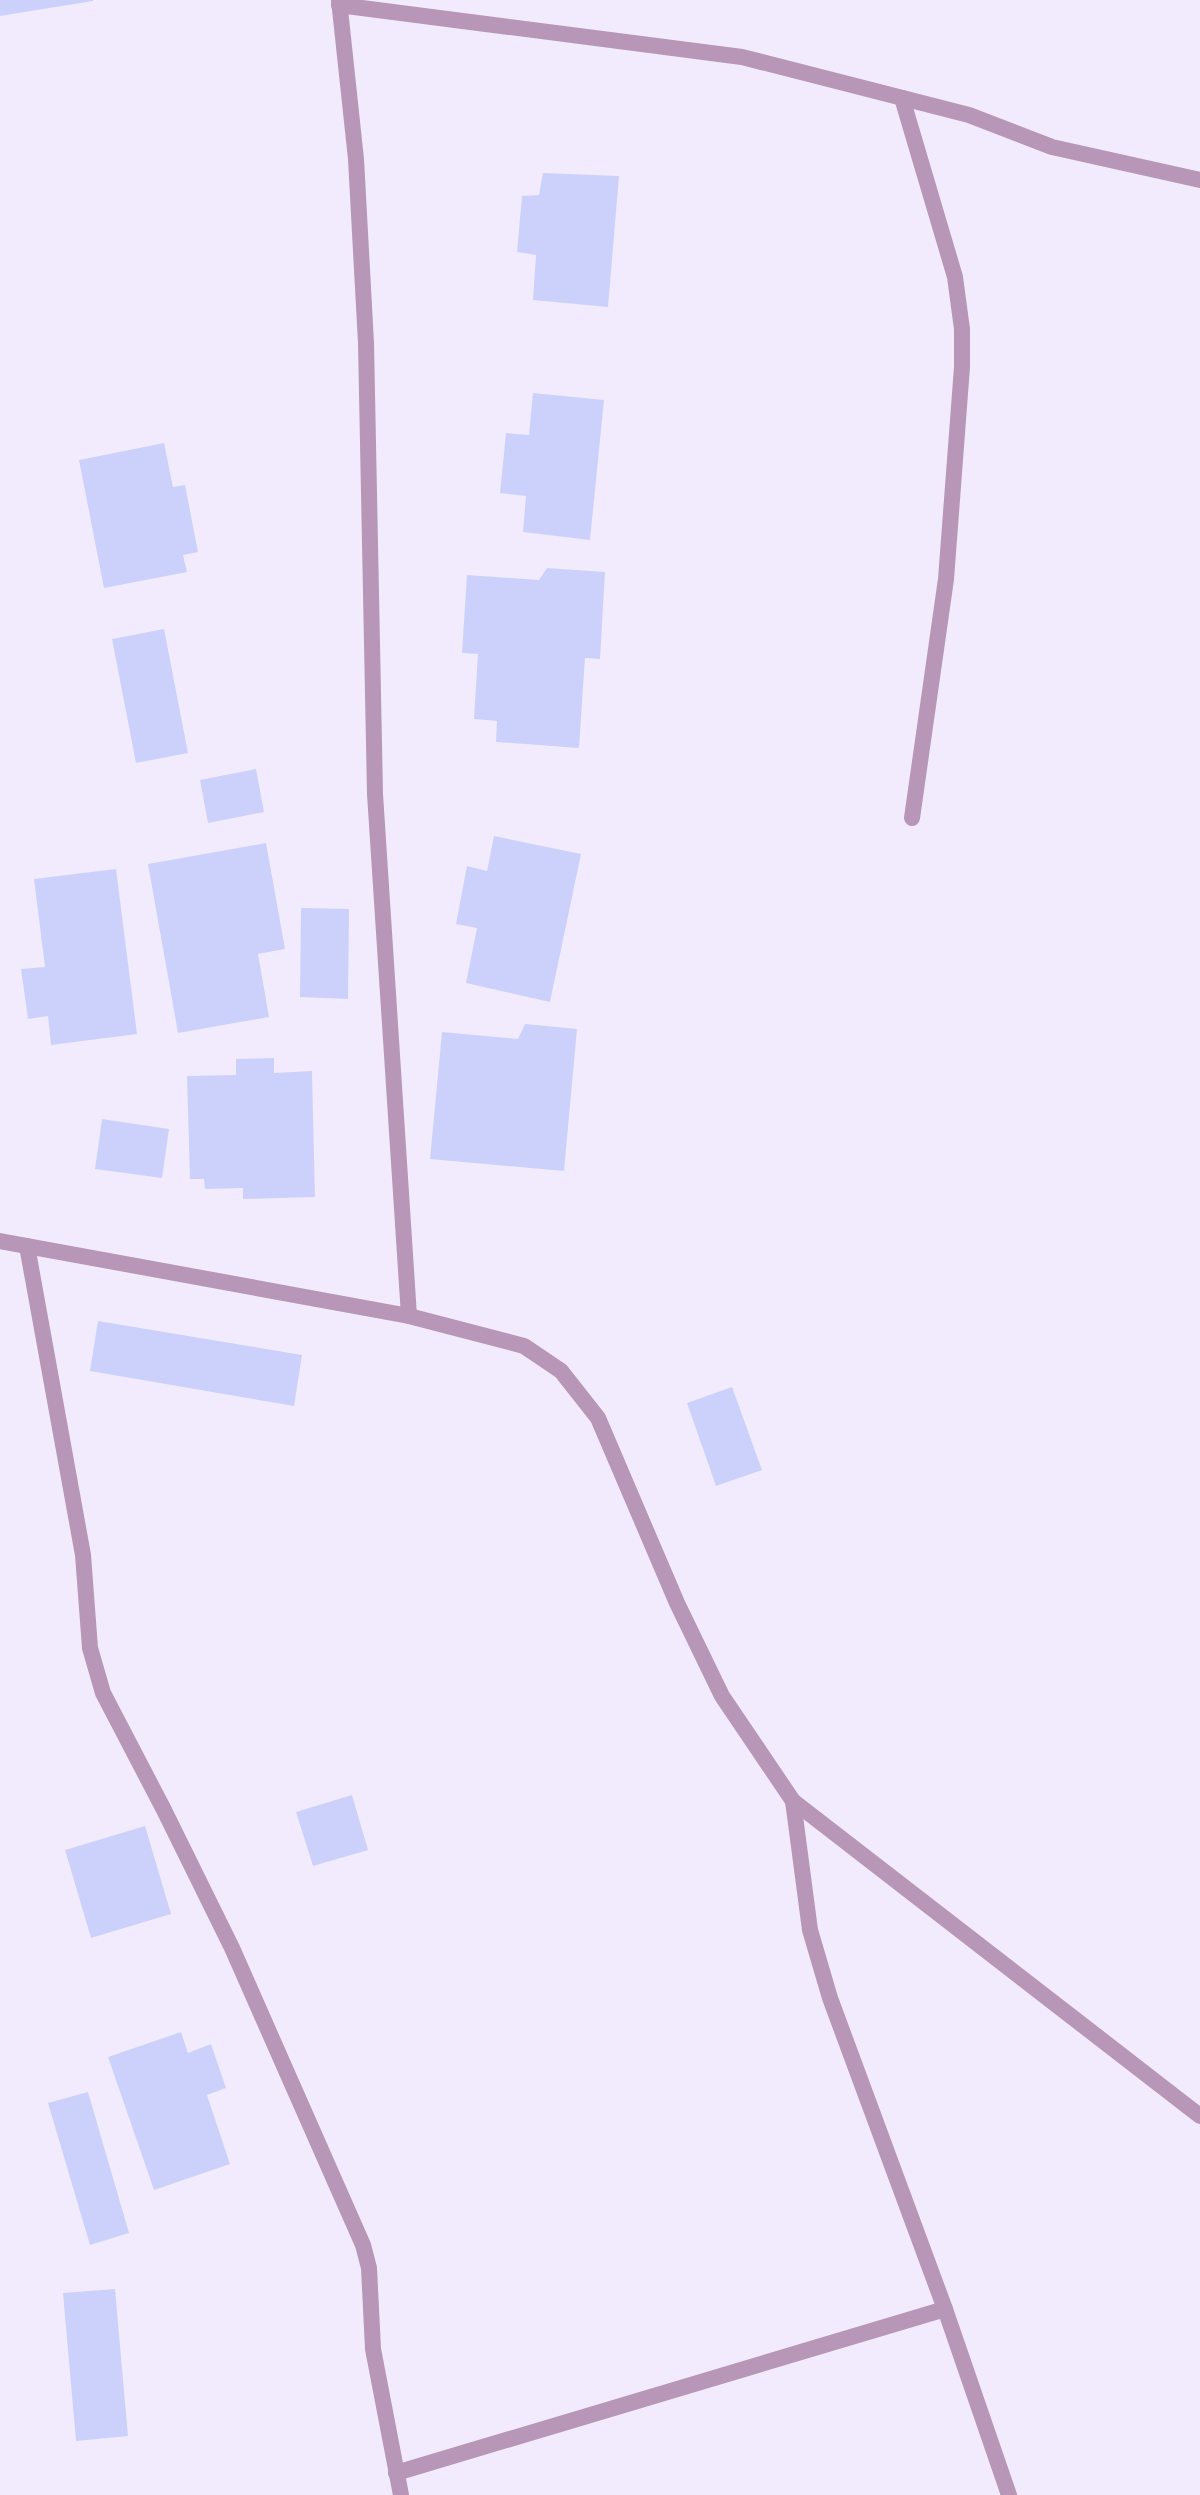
<svg xmlns="http://www.w3.org/2000/svg" width="1200" height="2495" viewBox="0 0 1200 2495" font-family="Karla,sans-serif">
<rect width="100%" height="100%" fill="#f2ebfd"/>
<g fill="#ccd1fc">
<path d="M0,0H93V1L0,16Z"/>
<path d="M543,173L619,176L608,307L533,300L536,255L517,252L522,196L539,195Z"/>
<path d="M533,393L604,400L590,540L523,532L526,496L500,493L506,433L529,435Z"/>
<path d="M164,443L173,487L185,485L198,552L183,555L187,572L104,588L79,460Z"/>
<path d="M547,568L605,572L600,659L585,658L579,748L496,742L497,721L474,719L478,654L462,653L467,575L539,580Z"/>
<path d="M164,629L188,753L136,763L112,639Z"/>
<path d="M256,769L264,812L208,823L200,780Z"/>
<path d="M494,836L581,854L550,1002L466,983L477,928L456,924L467,866L487,871Z"/>
<path d="M266,843L285,949L258,954L269,1017L178,1033L148,864Z"/>
<path d="M116,869L137,1034L51,1045L48,1016L28,1019L21,969L45,967L34,879Z"/>
<path d="M301,908L349,909L348,999L300,997Z"/>
<path d="M525,1024L577,1029L564,1171L430,1159L442,1032L518,1039Z"/>
<path d="M274,1058V1073L312,1071L315,1197L243,1199V1188L205,1189L204,1179H190L187,1076L236,1075V1059Z"/>
<path d="M102,1119L169,1129L162,1178L95,1169Z"/>
<path d="M98,1321L302,1355L294,1406L90,1371Z"/>
<path d="M732,1387L762,1470L716,1486L687,1403Z"/>
<path d="M352,1795L368,1850L313,1866L296,1812Z"/>
<path d="M145,1826L171,1914L91,1938L65,1850Z"/>
<path d="M181,2032L188,2053L211,2044L226,2088L207,2095L230,2164L154,2190L108,2057Z"/>
<path d="M88,2092L129,2233L90,2245L48,2103Z"/>
<path d="M115,2289L128,2436L76,2441L63,2293Z"/>
</g>
<g fill="none" stroke-linecap="round" stroke-linejoin="round">
<g stroke="#b796b7" stroke-width="16">
<path d="M339,0L356,159L366,343L375,794L409,1316"/>
<path d="M339,5L742,57L969,115L1052,147L1200,180"/>
<path d="M902,98L955,277L962,329V367L946,579L912,818"/>
<path d="M27,1246L83,1555L90,1648L103,1693L164,1810L232,1948L363,2245L369,2268L373,2349L401,2495"/>
<path d="M793,1801L810,1930L830,1998L945,2309L1009,2495"/>
<path d="M396,2473L945,2309"/>
</g>
<path stroke="#b796b7" stroke-width="16" d="M0,1241L409,1316L524,1346L561,1371L598,1418L677,1603L722,1696L793,1801L1200,2116"/>
</g>
</svg>
